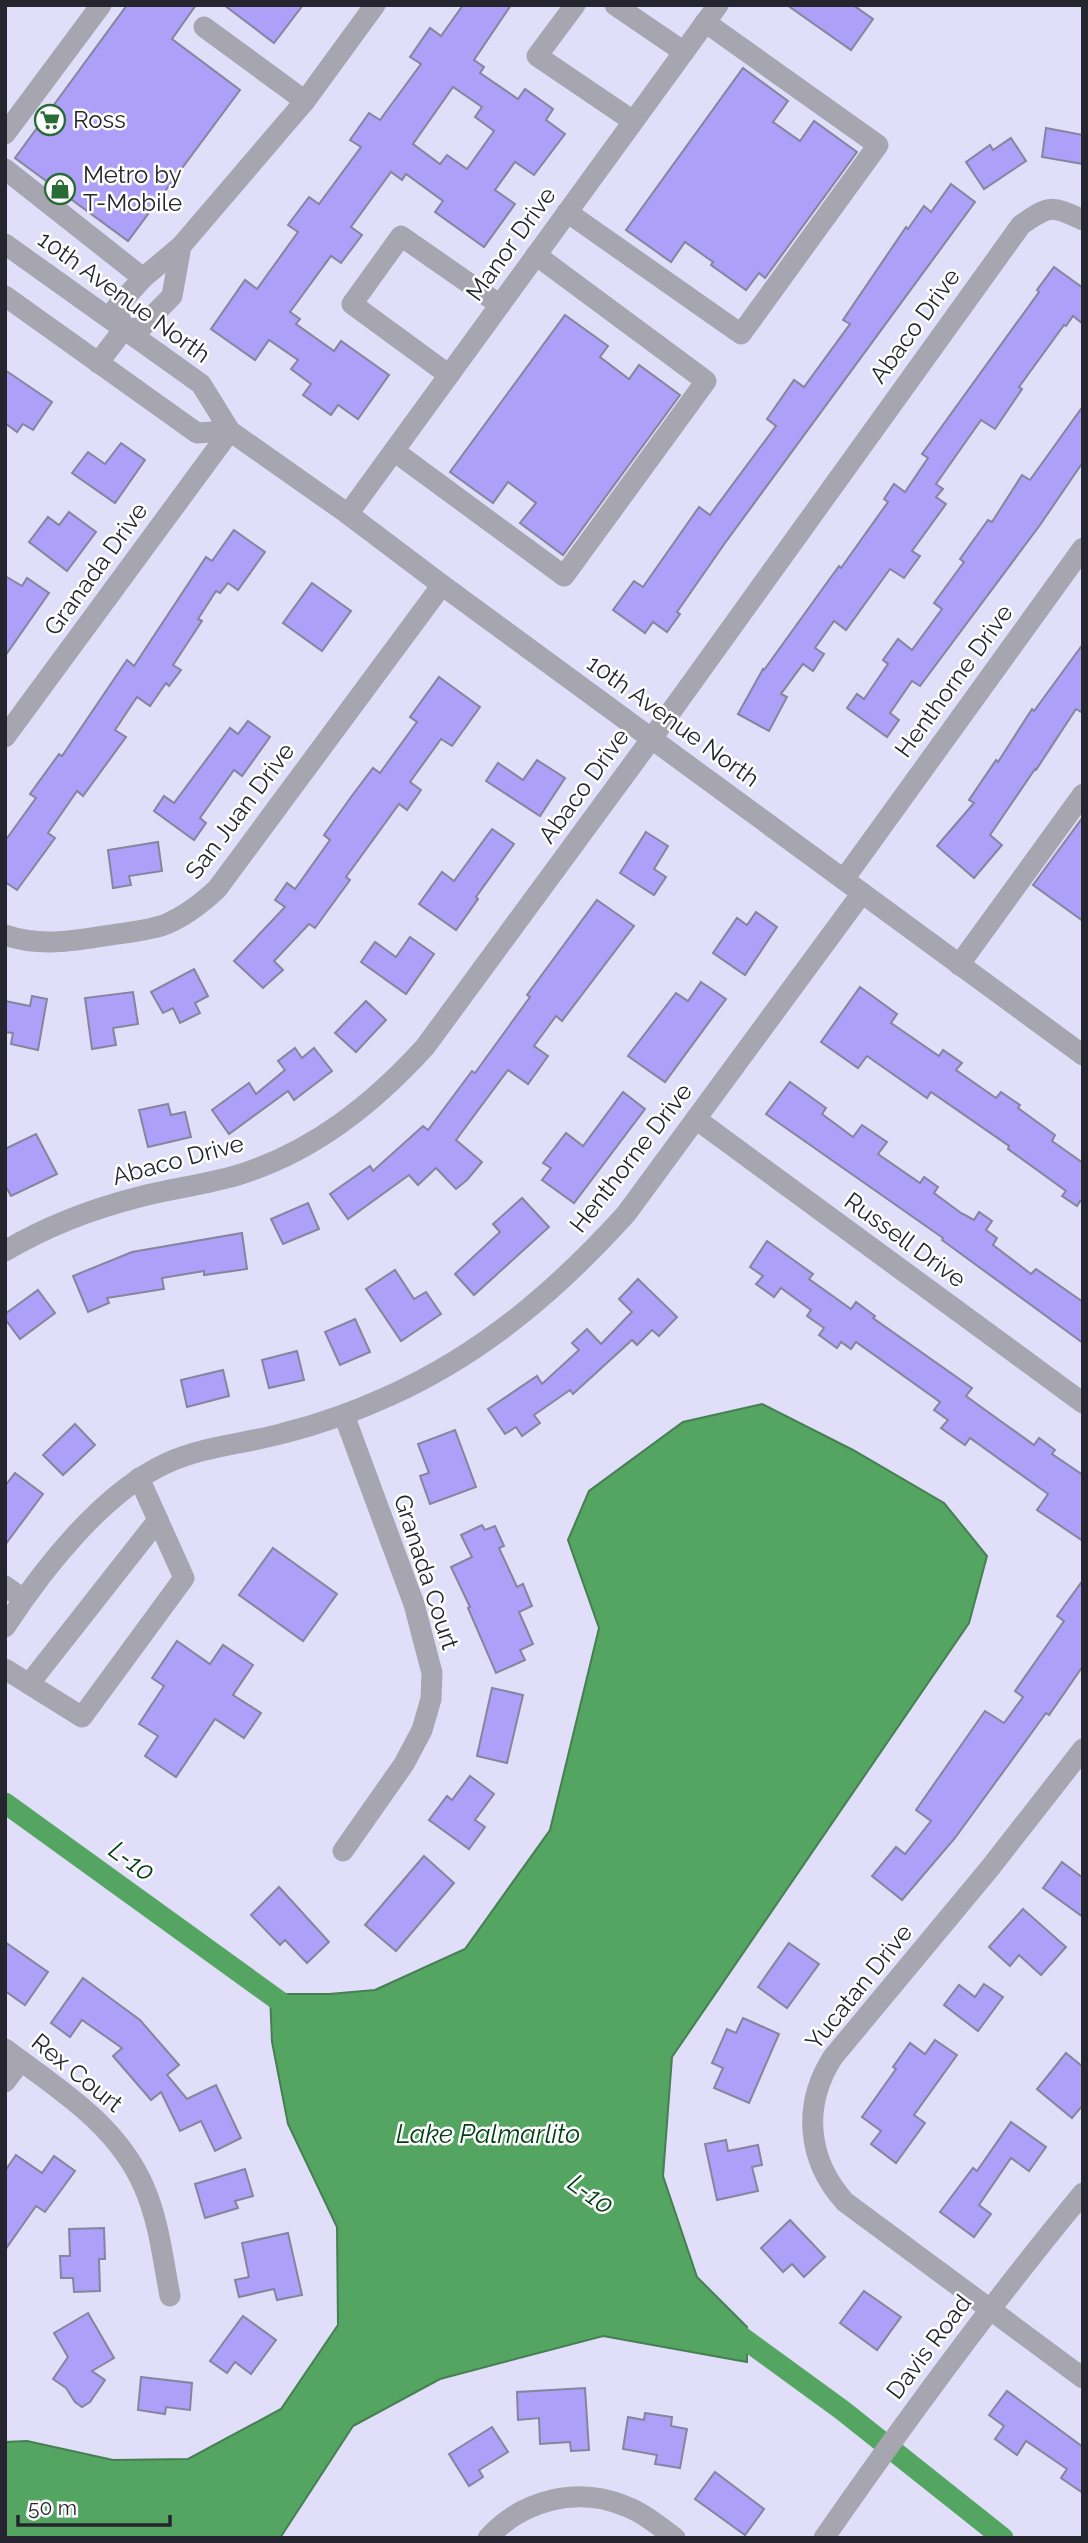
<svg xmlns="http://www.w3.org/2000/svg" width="1088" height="2543" viewBox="0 0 1088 2543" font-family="Raleway,sans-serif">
<rect width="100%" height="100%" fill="#e1defa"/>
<path fill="#54a561" stroke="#467f52" stroke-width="2" d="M762,1404L853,1450L944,1503L987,1556L969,1623L672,2057L663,2176L697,2277L747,2327V2362L603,2336L440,2379L353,2426L280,2538H5V2442L27,2441L113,2460L188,2459L281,2409L338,2325L337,2227L288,2124L272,2042L270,1994H329L375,1990L465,1949L550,1830L599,1628L568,1540L589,1491L683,1422Z"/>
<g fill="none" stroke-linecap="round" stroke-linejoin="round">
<g stroke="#54a561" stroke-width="21">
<path d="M5,1803L293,2011"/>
<path d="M724,2324L842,2410L1003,2538"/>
</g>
</g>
<g fill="#ae9ff9" stroke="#87849d" stroke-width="2" fill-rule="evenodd">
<path d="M127,5H196L172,39L240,90L128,241L15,158Z"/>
<path d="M224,5H303L274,43Z"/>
<path d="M463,5H511L474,60L484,67L480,73L518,99L525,89L553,109L546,120L565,134L534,175L515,162L495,190L515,204L484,247L435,212L443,201L406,174L402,180L391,172L351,227L362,235L341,263L331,256L290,312L300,319L296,324L334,351L341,341L389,375L358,419L338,405L331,415L303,395L311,384L291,369L298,360L269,340L255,360L211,329L245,280L257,289L298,232L288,225L309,197L319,204L361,147L350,140L369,113L380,120L421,64L410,57L430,28L441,36ZM453,87L482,107L475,117L494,131L467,169L447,155L440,164L413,144Z"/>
<path d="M787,5H853L873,19L851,50Z"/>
<path d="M743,68L788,101L773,122L800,141L814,121L857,152L765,278L759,273L746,290L711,265L713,262L685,242L671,262L626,230Z"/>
<path d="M1046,128L1083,135V164L1042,157Z"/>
<path d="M1011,138L1026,161L984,189L966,162L990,145L993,150Z"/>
<path d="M951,184L975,202L725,543L677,612L680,614L667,632L653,622L645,633L613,610L634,581L643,587L699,507L710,515L776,426L767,419L794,380L804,387L850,324L843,320L906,227L908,229L924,206L931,212Z"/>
<path d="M1054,267L1083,288V324L1073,316L1066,326L1064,325L1019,387L1022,389L995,429L981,420L936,484L943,489L936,497L946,504L912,551L920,556L904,578L890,569L846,630L834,621L815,648L824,654L813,671L803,664L781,694L787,697L769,731L738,714L763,669L764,670L839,566L841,568L888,502L884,499L894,484L905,492L928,458L922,454L1039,292L1037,290Z"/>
<path d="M565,315L608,346L600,357L629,379L639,365L680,395L563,555L520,523L536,503L508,482L493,503L450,472Z"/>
<path d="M5,370L52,402L33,430L23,424L17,432L5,423Z"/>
<path d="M1083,406V462L1040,525L920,686L912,681L890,713L899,720L887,737L847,708L857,694L864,699L888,664L883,660L898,639L912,650L942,609L934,603L964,562L960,559L988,520L992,522L1022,475L1030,480Z"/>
<path d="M121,443L145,460L115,503L72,473L88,452L105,464Z"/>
<path d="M69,512L96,532L67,571L29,542L48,517L59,525Z"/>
<path d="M234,530L265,552L238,590L228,583L220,593L216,591L198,619L202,621L173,665L181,670L169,686L166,683L150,706L137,697L115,730L126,737L83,796L77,791L48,833L55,838L17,890L5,882V841L36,798L30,794L59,754L62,756L127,660L134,666L206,557L212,561Z"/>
<path d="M5,576L22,586L27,578L49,593L5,656Z"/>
<path d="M312,583L351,611L322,651L283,623Z"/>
<path d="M1083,644V713L1076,709L1036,770L1035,769L990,835L1002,845L974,878L937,846L974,803L969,800L996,760L998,762L1032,709L1034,711Z"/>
<path d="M439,677L480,707L452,746L441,739L410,782L421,790L407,810L399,804L346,877L350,880L315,928L309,924L274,961L283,970L263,988L234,961L285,907L275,900L287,883L295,889L330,840L324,835L351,797L373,768L380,773L417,722L410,717Z"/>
<path d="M248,721L270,737L242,776L234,770L200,818L206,823L194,840L154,811L164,796L174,803L230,728L238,734Z"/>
<path d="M537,760L565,778L540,816L486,781L498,763L523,780Z"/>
<path d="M1083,817V921L1033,885Z"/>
<path d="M492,829L514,844L476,897L478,899L456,930L419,904L442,872L454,881Z"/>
<path d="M646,832L668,846L654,869L666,877L654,895L620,873Z"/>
<path d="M158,842L162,871L129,876L131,885L113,888L108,850Z"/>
<path d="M597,900L634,926L562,1021L556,1016L534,1046L548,1056L528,1084L508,1070L456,1140L482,1162L467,1180L456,1189L436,1168L418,1185L409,1175L348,1219L330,1194L370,1166L373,1171L423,1126L428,1130L472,1071L475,1073L530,997L527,995Z"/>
<path d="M756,912L777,927L745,975L713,953L737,918L747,925Z"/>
<path d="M410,937L434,954L406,994L361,962L375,942L396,957Z"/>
<path d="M194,969L208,996L195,1003L200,1013L180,1023L173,1008L163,1013L151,992Z"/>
<path d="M701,982L726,999L665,1082L628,1056L676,993L688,1001Z"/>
<path d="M860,987L897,1014L891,1023L939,1056L943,1050L962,1063L956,1070L996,1098L1001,1092L1020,1105L1018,1108L1055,1135L1052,1141L1083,1163V1203L1080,1201L1077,1206L1062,1196L1066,1191L1008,1149L1009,1146L931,1092L927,1098L867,1056L858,1068L821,1042Z"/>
<path d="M133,992L138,1024L113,1028L116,1045L92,1049L85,998Z"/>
<path d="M32,996L47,999L38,1050L11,1044L13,1033L5,1032V1001L30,1006Z"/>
<path d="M366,1001L386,1020L356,1052L335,1033Z"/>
<path d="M295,1048L302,1058L314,1048L332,1071L294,1100L288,1091L229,1134L212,1110L249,1083L256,1094L285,1070L278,1061Z"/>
<path d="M790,1082L826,1108L822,1114L853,1137L862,1125L887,1142L878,1154L920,1183L924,1177L938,1187L934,1193L961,1213L974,1220L979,1212L992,1221L986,1230L997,1238L993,1245L1031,1274L1036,1269L1083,1302V1343L942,1240L943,1238L766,1114Z"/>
<path d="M623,1092L645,1109L574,1203L542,1180L551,1168L543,1163L566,1133L583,1146Z"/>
<path d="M168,1104L171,1115L185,1112L191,1137L148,1147L139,1110Z"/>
<path d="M36,1134L57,1174L11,1196L5,1185V1149Z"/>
<path d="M522,1198L549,1227L474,1295L455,1274L500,1232L493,1224Z"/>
<path d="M308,1203L319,1229L283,1244L271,1219Z"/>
<path d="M242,1233L247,1269L204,1275V1271L162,1278L164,1289L107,1298L109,1303L88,1312L73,1276L132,1252Z"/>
<path d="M767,1241L813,1274L809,1279L851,1309L856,1302L875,1316L873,1318L972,1388L966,1396L988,1412L1034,1445L1039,1438L1055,1450L1052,1454L1083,1475V1541L1037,1510L1048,1494L970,1438L965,1445L941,1428L948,1420L934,1410L940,1402L856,1342L851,1349L841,1342L837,1348L819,1335L824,1328L807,1316L811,1310L781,1288L774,1297L756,1284L763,1276L750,1267Z"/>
<path d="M395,1270L414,1299L426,1292L441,1314L401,1341L366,1289Z"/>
<path d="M638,1279L677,1317L659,1336L652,1330L637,1345L632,1340L573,1394L570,1390L534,1415L540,1423L522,1436L516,1427L505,1434L488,1409L537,1376L542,1384L579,1350L572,1343L587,1329L601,1344L632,1312L619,1299Z"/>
<path d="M38,1290L55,1313L20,1339L5,1319V1314Z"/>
<path d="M355,1319L370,1352L340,1365L325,1332Z"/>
<path d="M297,1351L304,1380L269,1388L262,1360Z"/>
<path d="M223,1370L229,1396L187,1407L181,1380Z"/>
<path d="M75,1424L95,1445L63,1475L43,1455Z"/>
<path d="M455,1430L476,1487L430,1504L420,1476L429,1473L418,1444Z"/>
<path d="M15,1473L43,1494L5,1545V1486Z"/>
<path d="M482,1525L485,1530L495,1526L504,1546L499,1548L517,1587L523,1584L532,1606L519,1612L533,1644L520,1650L525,1660L496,1673L468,1608L470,1607L451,1567L472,1557L461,1535Z"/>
<path d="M273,1548L337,1594L303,1641L239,1595Z"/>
<path d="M1083,1580V1666L1049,1715L1046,1713L955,1838L902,1900L872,1876L896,1847L905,1854L931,1821L916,1810L985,1711L1004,1723L1023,1697L1015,1691L1064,1621L1057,1616Z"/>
<path d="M177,1641L210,1664L223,1645L253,1665L233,1695L261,1713L244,1738L215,1719L176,1777L145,1756L158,1736L139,1724L164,1686L152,1678Z"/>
<path d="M492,1688L523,1695L507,1763L477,1756Z"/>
<path d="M470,1776L494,1794L475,1820L485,1827L469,1849L429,1820L447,1796L452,1800Z"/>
<path d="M424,1856L454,1883L396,1951L365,1925Z"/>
<path d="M1062,1862L1083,1878V1917L1043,1888Z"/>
<path d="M279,1887L329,1942L307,1963L285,1940L280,1945L251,1915Z"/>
<path d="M1023,1909L1066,1947L1041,1975L1019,1955L1010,1966L989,1947Z"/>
<path d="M5,1942L48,1972L25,2005L5,1991Z"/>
<path d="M789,1943L819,1964L787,2008L758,1987Z"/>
<path d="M83,1978L140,2020L179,2065L167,2075L187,2099L216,2085L241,2138L215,2151L201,2121L180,2131L161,2092L151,2100L113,2056L122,2048L82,2020L70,2037L51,2023Z"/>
<path d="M984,1984L1003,1997L978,2031L944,2005L959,1985L975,1997Z"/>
<path d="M743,2018L779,2034L749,2103L714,2088L723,2068L712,2063L727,2029L736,2033Z"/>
<path d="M935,2040L957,2055L914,2115L925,2123L896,2163L871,2144L881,2131L862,2117L896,2069L893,2067L910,2043L925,2054Z"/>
<path d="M1066,2053L1083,2067V2105L1072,2118L1037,2089Z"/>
<path d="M1011,2122L1046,2147L1029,2171L1011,2158L979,2205L991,2214L974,2237L940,2212L973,2168L977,2171Z"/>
<path d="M726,2140L728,2151L758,2145L762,2165L752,2167L758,2191L717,2200L705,2144Z"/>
<path d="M16,2155L42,2173L54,2156L75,2171L45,2212L36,2206L5,2250V2171Z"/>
<path d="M245,2169L253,2196L235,2201L238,2208L205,2218L195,2184Z"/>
<path d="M790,2220L825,2257L804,2277L792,2264L783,2272L761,2248Z"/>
<path d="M104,2228L105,2259H99L100,2291L74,2292L73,2278H61L60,2256H70L69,2229Z"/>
<path d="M288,2233L302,2295L277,2300L274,2289L239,2297L235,2280L249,2277L242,2243Z"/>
<path d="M864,2291L901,2317L877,2350L840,2323Z"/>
<path d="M88,2313L114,2358L92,2371L105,2380L90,2402L82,2407L75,2402L66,2388L53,2379L68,2357L54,2333Z"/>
<path d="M243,2316L276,2340L251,2374L235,2362L227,2373L210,2361Z"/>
<path d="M141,2377L192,2383L190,2410L166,2407L165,2414L138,2410Z"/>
<path d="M585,2388L589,2450L571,2451L570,2442L540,2444L539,2418L518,2420L517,2392Z"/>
<path d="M1007,2391L1083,2447V2493L1061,2478L1067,2469L1026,2441L1017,2455L995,2439L1004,2426L989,2415Z"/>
<path d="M645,2413L672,2417L671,2426L687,2429L680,2468L655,2464L657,2455L623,2449L628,2417L644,2420Z"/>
<path d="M492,2427L508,2452L479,2470L483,2477L469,2486L449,2454Z"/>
<path d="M715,2472L764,2509L745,2535L695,2499Z"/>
</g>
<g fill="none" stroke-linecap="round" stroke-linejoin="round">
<g stroke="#a6a5b0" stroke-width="21">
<path d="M575,5L537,56L633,121"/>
<path d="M615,5L684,52"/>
<path d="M204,27L305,101"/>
<path d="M5,134L101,5"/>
<path d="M5,169L143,278"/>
<path d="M567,212L741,334L878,145L705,22"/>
<path d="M5,244L201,384L230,431L348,514L442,585L1083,1055"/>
<path d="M5,296L197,433L230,431"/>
<path d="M124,329L116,308L143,278L181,246L305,101L375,5"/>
<path d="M98,363L124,329L141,328L172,296L181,246"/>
<path d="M449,375L352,304L401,236L500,305"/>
<path d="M394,451L564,576L706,381L536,255"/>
<path d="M348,514L718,5"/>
<path d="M5,737L230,431"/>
<path d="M844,879L1083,548"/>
<path d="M5,935C42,948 79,940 117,934C132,932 149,930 164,925C184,917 201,904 217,889L442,585"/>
<path d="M959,965L1083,794"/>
<path d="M696,1119L1083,1403"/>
<path d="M5,1251C47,1226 92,1209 139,1197C172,1188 205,1185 238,1175C313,1152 373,1104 425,1047L652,738L1021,225C1050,204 1052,206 1083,220"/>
<path d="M5,1586L23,1599"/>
<path d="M5,1627C43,1569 103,1492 167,1463C204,1446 245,1444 284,1433C320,1424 356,1411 389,1396C484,1353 557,1290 626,1214L862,893"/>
<path d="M5,1669L82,1717L184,1578L139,1478"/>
<path d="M29,1684L158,1520"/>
<path d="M1083,1749L990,1868L833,2057C802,2105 807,2160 845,2202L1083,2378"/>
<path d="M343,1851L404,1764L422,1730L431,1699L432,1673L414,1604L344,1415"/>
<path d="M5,2049C58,2089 117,2124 144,2187C159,2221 163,2260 170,2296"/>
<path d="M5,2082L21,2061"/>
<path d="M488,2538C522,2500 577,2486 625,2506C644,2513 659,2526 675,2538"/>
<path d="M824,2538C906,2420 991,2304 1083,2193"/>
</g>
</g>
<defs>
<g id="supermarket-ring" transform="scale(1.575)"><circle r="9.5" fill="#fff" stroke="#286b35" stroke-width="1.5"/><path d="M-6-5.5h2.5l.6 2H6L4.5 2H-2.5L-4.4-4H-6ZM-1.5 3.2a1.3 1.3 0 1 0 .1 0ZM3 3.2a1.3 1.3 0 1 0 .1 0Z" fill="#286b35"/></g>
<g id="shop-ring" transform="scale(1.575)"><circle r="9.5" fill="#fff" stroke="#286b35" stroke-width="1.5"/><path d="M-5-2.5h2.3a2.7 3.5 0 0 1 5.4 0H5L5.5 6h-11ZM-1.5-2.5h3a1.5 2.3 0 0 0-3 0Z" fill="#286b35"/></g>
</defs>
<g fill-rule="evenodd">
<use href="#supermarket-ring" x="50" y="120"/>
<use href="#shop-ring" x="60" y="189"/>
</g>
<g text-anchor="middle" stroke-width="5" stroke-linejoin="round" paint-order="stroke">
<g font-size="24" fill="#26252f" stroke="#fff" text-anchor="start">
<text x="73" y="128">Ross</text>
<text x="83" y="183">Metro by<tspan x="83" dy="28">T-Mobile</tspan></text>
</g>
<g font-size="24" fill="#26252f" stroke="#fff">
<text transform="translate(511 244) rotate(-54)" y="8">Manor Drive</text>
<text transform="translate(124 297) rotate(36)" y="8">10th Avenue North</text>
<text transform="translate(915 326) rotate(-54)" y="8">Abaco Drive</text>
<text transform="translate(96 569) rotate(-54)" y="8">Granada Drive</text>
<text transform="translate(954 681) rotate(-54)" y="8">Henthorne Drive</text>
<text transform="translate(673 721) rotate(36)" y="8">10th Avenue North</text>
<text transform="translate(584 786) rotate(-54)" y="8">Abaco Drive</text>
<text transform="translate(240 811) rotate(-53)" y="8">San Juan Drive</text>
<text transform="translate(631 1158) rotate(-52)" y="8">Henthorne Drive</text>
<text transform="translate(178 1160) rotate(-15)" y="8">Abaco Drive</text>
<text transform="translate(905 1240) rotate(36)" y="8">Russell Drive</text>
<text transform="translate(426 1572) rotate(72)" y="8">Granada Court</text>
<text transform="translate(859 1987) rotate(-51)" y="8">Yucatan Drive</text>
<text transform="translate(77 2073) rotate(39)" y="8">Rex Court</text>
<text transform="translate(929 2347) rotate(-53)" y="8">Davis Road</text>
</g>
<g font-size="26" font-style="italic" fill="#003f13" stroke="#fff">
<text transform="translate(132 1861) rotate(36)" y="9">L-10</text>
<text x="488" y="2143">Lake Palmarlito</text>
<text transform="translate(591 2194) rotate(36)" y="9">L-10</text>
</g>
</g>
<rect width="1088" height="2543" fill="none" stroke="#26252f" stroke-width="14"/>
<path d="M18 2515v10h152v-10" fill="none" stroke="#26252f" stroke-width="3.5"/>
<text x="28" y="2515" font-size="21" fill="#26252f" stroke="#ffffff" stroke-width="5" paint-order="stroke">50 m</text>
</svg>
